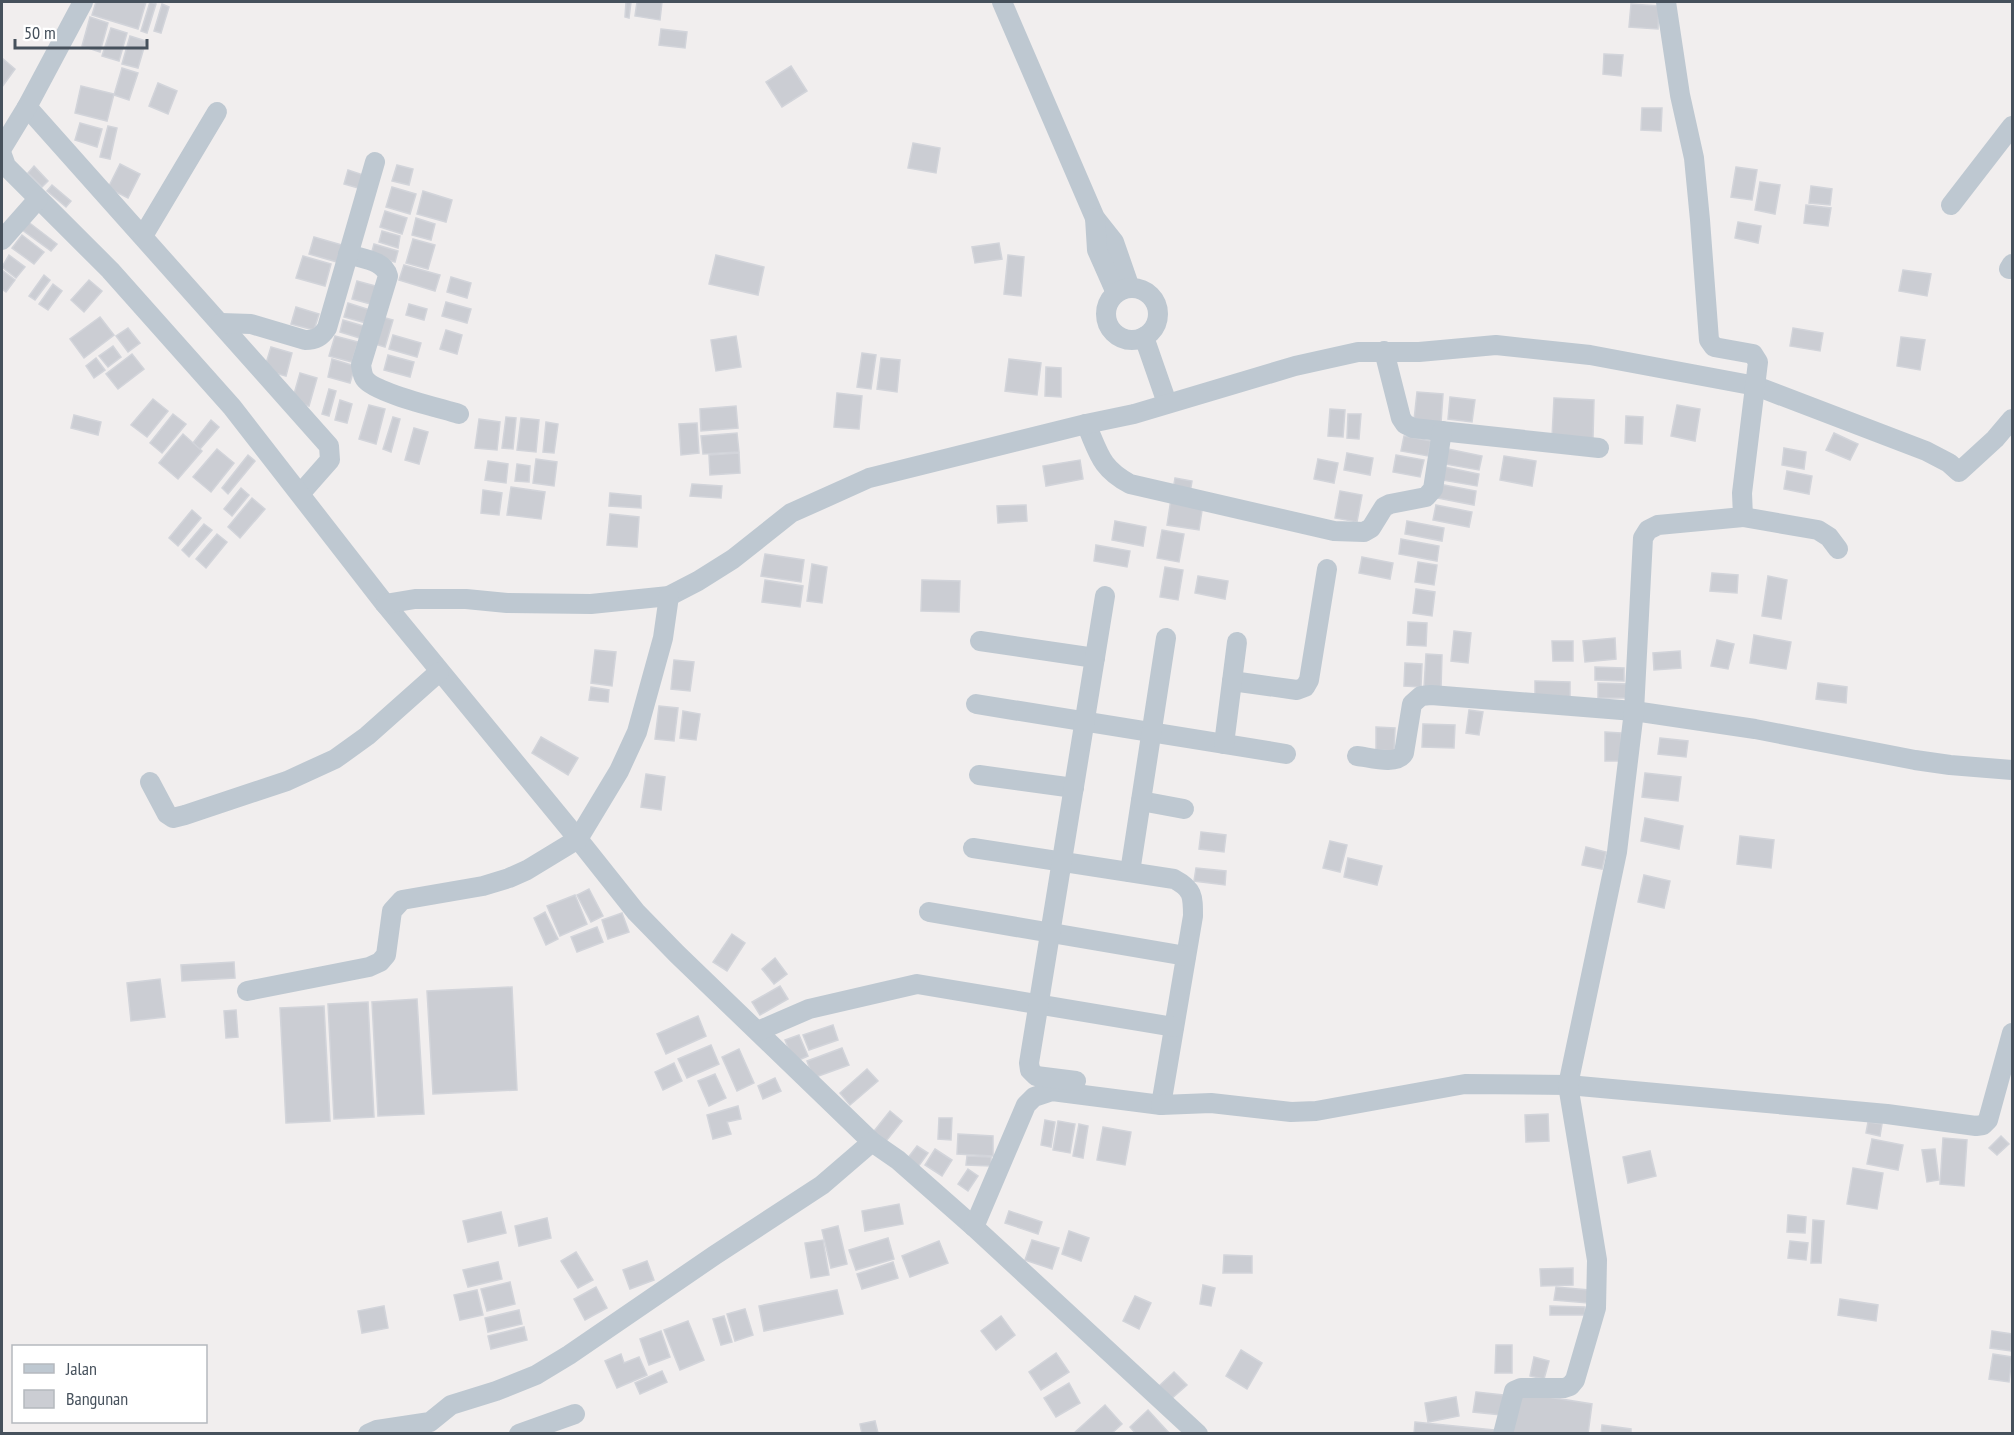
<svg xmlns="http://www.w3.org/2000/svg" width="2014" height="1435" viewBox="0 0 2014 1435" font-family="'PT Sans Narrow',sans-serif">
<rect width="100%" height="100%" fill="#f1eeee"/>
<g fill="#cbcdd3" stroke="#d2d4da" stroke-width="1.5">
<path d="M96,2H146L138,29L92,15Z"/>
<path d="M150,2L156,4L147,33L141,31Z"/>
<path d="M626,2H631L629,18L625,17Z"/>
<path d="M637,2H662L660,20L635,16Z"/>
<path d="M162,4L169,7L161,33L154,31Z"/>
<path d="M1631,4L1659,6L1658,29L1629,27Z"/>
<path d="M90,17L108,23L100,52L82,46Z"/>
<path d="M111,28L127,33L119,61L102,56Z"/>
<path d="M661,29L687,32L685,48L659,45Z"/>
<path d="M130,36L146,41L138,68L122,64Z"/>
<path d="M1604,54L1623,55L1621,76L1603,74Z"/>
<path d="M2,58L15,69L2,87Z"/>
<path d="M791,66L807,91L782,107L766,82Z"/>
<path d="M122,68L138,73L129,100L114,95Z"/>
<path d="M158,83L177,91L168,114L149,106Z"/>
<path d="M81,86L114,94L107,121L75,113Z"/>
<path d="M1642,108H1662L1661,131L1641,130Z"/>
<path d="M80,123L102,129L97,147L75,140Z"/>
<path d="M108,126L117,128L110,159L100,157Z"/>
<path d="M913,143L940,148L936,173L908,168Z"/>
<path d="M120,164L140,174L128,198L108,188Z"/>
<path d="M397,165L413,169L409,185L392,181Z"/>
<path d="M34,166L48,181L42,187L28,173Z"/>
<path d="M1736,167L1757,170L1752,200L1731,197Z"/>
<path d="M348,170L366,176L362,189L344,184Z"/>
<path d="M1760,182L1780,185L1775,214L1755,210Z"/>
<path d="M52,185L71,201L66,207L47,191Z"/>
<path d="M1811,186L1832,189L1830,205L1809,203Z"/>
<path d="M392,187L416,194L410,214L386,207Z"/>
<path d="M423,191L452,200L446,222L417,214Z"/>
<path d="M1806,205L1831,208L1828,226L1804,223Z"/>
<path d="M385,211L407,218L402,234L380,227Z"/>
<path d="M416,218L435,224L431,240L412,235Z"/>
<path d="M27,221L57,244L51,251L21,229Z"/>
<path d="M1738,222L1761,226L1758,243L1735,238Z"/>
<path d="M382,231L400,236L398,248L379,242Z"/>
<path d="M22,235L44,252L34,264L12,248Z"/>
<path d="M314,237L342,245L337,262L309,254Z"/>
<path d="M413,239L435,245L428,269L406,263Z"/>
<path d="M999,243L1002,259L975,263L972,247Z"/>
<path d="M374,244L398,251L395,262L371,255Z"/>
<path d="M9,255L25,267L16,278L2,267Z"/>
<path d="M716,255L764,267L758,295L709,284Z"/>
<path d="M1008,255L1024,257L1021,296L1004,294Z"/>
<path d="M303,256L331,264L325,286L296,278Z"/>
<path d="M404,265L440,275L435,291L399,280Z"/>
<path d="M2,270L15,280L6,292L2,289Z"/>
<path d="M1903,270L1931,274L1927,296L1899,291Z"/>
<path d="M44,275L50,280L35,300L29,296Z"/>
<path d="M451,277L471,283L467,298L447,292Z"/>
<path d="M89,280L102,291L84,312L71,300Z"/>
<path d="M357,281L383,288L378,306L352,299Z"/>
<path d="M53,284L62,291L48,310L39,304Z"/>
<path d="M446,302L471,309L467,323L442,316Z"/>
<path d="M348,303L370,310L366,323L344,317Z"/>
<path d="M409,304L427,309L424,320L406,315Z"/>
<path d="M296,307L319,314L314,330L291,324Z"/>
<path d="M100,317L114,335L84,358L70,339Z"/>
<path d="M382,317L393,320L385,347L375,344Z"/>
<path d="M343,320L367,327L363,339L340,332Z"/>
<path d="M128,328L140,343L128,352L116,336Z"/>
<path d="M1793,328L1823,333L1820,351L1790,346Z"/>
<path d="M446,330L462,335L457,354L440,349Z"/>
<path d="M393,335L421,343L417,357L389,349Z"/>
<path d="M335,336L358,342L352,362L329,356Z"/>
<path d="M736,336L741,367L716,371L711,340Z"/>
<path d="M1901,337L1925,340L1920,370L1897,366Z"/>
<path d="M113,346L121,357L108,367L99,356Z"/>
<path d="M271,347L292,353L286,376L264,370Z"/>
<path d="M862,353L876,355L871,389L857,387Z"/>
<path d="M132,354L144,369L118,389L106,374Z"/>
<path d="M388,355L414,362L410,377L384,370Z"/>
<path d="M96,358L105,370L94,378L86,366Z"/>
<path d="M881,358L900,360L897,392L877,389Z"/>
<path d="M332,359L355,366L350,383L328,377Z"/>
<path d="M1009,359L1041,363L1037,395L1005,391Z"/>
<path d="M1046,367L1061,368V397L1045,396Z"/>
<path d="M300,373L317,378L309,406L292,401Z"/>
<path d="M329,389L336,391L329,416L322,414Z"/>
<path d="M1417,392L1443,394L1441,423L1414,420Z"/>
<path d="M837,393L862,396L859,429L834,427Z"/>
<path d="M1450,397L1475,400L1472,422L1448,419Z"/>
<path d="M1554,398L1594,400L1593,438L1552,437Z"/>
<path d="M153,399L168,411L147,437L131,425Z"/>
<path d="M340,400L352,404L347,423L335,420Z"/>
<path d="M369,405L385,409L376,444L359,439Z"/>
<path d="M1677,405L1700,409L1695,441L1671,436Z"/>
<path d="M736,406L738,428L701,431L700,409Z"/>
<path d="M1330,409L1345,410L1343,437L1328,436Z"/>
<path d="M173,414L186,424L162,453L150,443Z"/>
<path d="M1348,414H1361L1359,439L1347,438Z"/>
<path d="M74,415L101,422L98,435L71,428Z"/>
<path d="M1626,416L1643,417L1642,444L1625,443Z"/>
<path d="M393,417L400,419L391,452L383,449Z"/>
<path d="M506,417L516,418L513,449L502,448Z"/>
<path d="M521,418L539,420L536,452L517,450Z"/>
<path d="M479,419L500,422L497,450L475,448Z"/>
<path d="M211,420L219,427L200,449L193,443Z"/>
<path d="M546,422L558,424L554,453L543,452Z"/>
<path d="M697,423L699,453L681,455L679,424Z"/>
<path d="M414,428L428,432L419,464L405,460Z"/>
<path d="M737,433L739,452L703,454L701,436Z"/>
<path d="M1834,433L1858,444L1850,460L1826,450Z"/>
<path d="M183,434L202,451L178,479L159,463Z"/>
<path d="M1404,436L1431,441L1428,456L1401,451Z"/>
<path d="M1784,448L1806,452L1804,469L1782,465Z"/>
<path d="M217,449L234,463L211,492L193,477Z"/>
<path d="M1448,449L1482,456L1479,470L1445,464Z"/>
<path d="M739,453L740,473L710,475L709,455Z"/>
<path d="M1347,453L1373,458L1370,475L1344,470Z"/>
<path d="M248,455L255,461L228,494L222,488Z"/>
<path d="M1396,455L1424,460L1420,477L1393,472Z"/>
<path d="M1504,456L1536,461L1532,486L1500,480Z"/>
<path d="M536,459L557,462L554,486L533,483Z"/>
<path d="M1318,459L1338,463L1334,483L1314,479Z"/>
<path d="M1080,460L1083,479L1046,486L1043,466Z"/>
<path d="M488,461L508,464L506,483L485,480Z"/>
<path d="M517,464L530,466L529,482L515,481Z"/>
<path d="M1445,467L1479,474L1477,486L1442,480Z"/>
<path d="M1787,471L1812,476L1809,494L1784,489Z"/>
<path d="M1175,478L1192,481L1190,493L1173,490Z"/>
<path d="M692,484L722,486L721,498L690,496Z"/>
<path d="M1439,484L1476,491L1474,505L1437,498Z"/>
<path d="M511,487L545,492L541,519L507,515Z"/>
<path d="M241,488L249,495L232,516L224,509Z"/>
<path d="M483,490L502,493L499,515L481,513Z"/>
<path d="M1340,491L1362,495L1357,522L1335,518Z"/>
<path d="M610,493L641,496V508L609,506Z"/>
<path d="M252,498L265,509L240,538L228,527Z"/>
<path d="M1171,499L1203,504L1199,530L1167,525Z"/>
<path d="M1026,505L1027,521L998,523L997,506Z"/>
<path d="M1436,505L1472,512L1469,527L1433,520Z"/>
<path d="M192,510L201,518L178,546L169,538Z"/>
<path d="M610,514L639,517L637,547L607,545Z"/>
<path d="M1115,521L1146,527L1143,546L1112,540Z"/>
<path d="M1407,521L1444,528L1442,541L1405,534Z"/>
<path d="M204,524L212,530L189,557L182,550Z"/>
<path d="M1162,530L1184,534L1179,562L1157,558Z"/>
<path d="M217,534L227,542L206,568L196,559Z"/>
<path d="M1401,539L1439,546L1437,561L1399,554Z"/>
<path d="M1096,545L1130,551L1127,567L1094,561Z"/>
<path d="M765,554L804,560L801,582L761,576Z"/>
<path d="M1362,557L1393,563L1390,579L1359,573Z"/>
<path d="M1418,562L1437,565L1434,585L1415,582Z"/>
<path d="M812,564L827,567L822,603L807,601Z"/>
<path d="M1165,567L1183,570L1178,600L1160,597Z"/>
<path d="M1712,573L1738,575L1737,593L1710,591Z"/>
<path d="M1198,576L1228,581L1225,599L1195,593Z"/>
<path d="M1768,576L1787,580L1781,619L1762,616Z"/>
<path d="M765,580L803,586L800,607L762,602Z"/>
<path d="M922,580L960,581L959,612L921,611Z"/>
<path d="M1416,589L1435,592L1432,616L1413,613Z"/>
<path d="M1408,622L1427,623L1426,646L1407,645Z"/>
<path d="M1454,631L1471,633L1468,663L1451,661Z"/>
<path d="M1754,635L1791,642L1786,669L1750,663Z"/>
<path d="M1615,638L1616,659L1585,662L1583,641Z"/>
<path d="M1717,640L1734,644L1728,669L1711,666Z"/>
<path d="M1552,641H1573V661H1553Z"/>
<path d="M595,650L616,652L612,686L591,683Z"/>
<path d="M1680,651L1681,668L1654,670L1653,653Z"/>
<path d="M1426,654L1442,655L1441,689L1424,688Z"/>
<path d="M674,660L694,662L690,691L671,689Z"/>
<path d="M1405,663L1422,664L1421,687L1404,686Z"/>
<path d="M1595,667L1624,668V681L1595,680Z"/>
<path d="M1535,681L1570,682V701L1535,700Z"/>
<path d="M1598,683L1628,684V698H1598Z"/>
<path d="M1818,683L1847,687L1846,703L1816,699Z"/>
<path d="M591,687L609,690L608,702L589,700Z"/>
<path d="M659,706L678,708L674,741L655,739Z"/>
<path d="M1469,710L1483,712L1479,735L1466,733Z"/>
<path d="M683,711L700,714L696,740L680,738Z"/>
<path d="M1423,724L1455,725L1454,748L1422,747Z"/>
<path d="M1376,727L1395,728L1394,751L1376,750Z"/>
<path d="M1605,732L1621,733V761H1605Z"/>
<path d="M541,737L578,758L568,775L532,753Z"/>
<path d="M1660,738L1688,741L1686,757L1658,754Z"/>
<path d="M1645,773L1681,777L1678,801L1642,797Z"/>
<path d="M646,774L665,777L661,810L641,807Z"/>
<path d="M1645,818L1683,826L1679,849L1641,841Z"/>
<path d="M1201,832L1226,835L1224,852L1199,849Z"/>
<path d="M1740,836L1774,840L1771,868L1737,864Z"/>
<path d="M1330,841L1347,845L1340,872L1323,868Z"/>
<path d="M1586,847L1606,852L1602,869L1582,865Z"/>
<path d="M1348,858L1382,866L1377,885L1344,877Z"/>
<path d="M1196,868L1226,871L1225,885L1194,881Z"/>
<path d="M1644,875L1670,881L1664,908L1638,902Z"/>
<path d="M589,889L603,916L591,922L577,895Z"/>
<path d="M575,895L587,924L560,936L547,906Z"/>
<path d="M545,912L558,939L546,945L534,918Z"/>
<path d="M622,913L629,932L608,939L602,920Z"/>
<path d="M597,927L603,942L577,952L571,937Z"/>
<path d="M732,934L745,943L727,971L713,962Z"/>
<path d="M775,958L787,974L774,984L762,969Z"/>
<path d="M234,962L235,978L182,981L181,965Z"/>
<path d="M160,979L165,1017L131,1021L127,983Z"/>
<path d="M780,986L788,999L760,1015L752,1002Z"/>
<path d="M512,987L517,1090L433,1094L427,991Z"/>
<path d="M417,999L424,1114L378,1116L372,1002Z"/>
<path d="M368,1002L374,1117L334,1119L328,1004Z"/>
<path d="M324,1006L330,1121L286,1123L280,1008Z"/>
<path d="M236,1010L238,1037L226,1038L224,1011Z"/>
<path d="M698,1016L706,1036L666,1054L657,1034Z"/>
<path d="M833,1025L838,1040L809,1050L803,1035Z"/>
<path d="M799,1035L808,1056L794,1062L785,1040Z"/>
<path d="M711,1045L719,1064L687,1078L678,1059Z"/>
<path d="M842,1048L849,1065L813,1078L807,1061Z"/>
<path d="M739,1049L754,1083L737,1091L722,1057Z"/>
<path d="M674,1063L682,1081L663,1090L655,1072Z"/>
<path d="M867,1069L878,1081L850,1105L840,1093Z"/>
<path d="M715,1074L726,1098L709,1106L698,1081Z"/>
<path d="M775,1078L781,1091L763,1099L758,1086Z"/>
<path d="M738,1106L741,1119L727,1122L731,1134L713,1139L707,1115Z"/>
<path d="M890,1111L902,1121L883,1145L871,1135Z"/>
<path d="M1548,1114L1549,1141L1526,1142L1525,1115Z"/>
<path d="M939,1118H952L951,1140L938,1139Z"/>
<path d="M1045,1120L1055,1122L1051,1147L1041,1145Z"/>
<path d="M1058,1121L1075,1124L1070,1153L1053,1150Z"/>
<path d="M1868,1122L1882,1124L1880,1136L1866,1133Z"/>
<path d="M1079,1124L1088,1126L1083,1158L1073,1156Z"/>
<path d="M1103,1127L1131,1132L1125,1165L1097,1160Z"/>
<path d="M958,1134L993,1136V1156L957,1154Z"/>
<path d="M2001,1136L2009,1144L1997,1155L1989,1148Z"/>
<path d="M1943,1138L1967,1140L1964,1186L1940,1184Z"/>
<path d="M1872,1139L1903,1145L1898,1170L1867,1164Z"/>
<path d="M917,1146L928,1153L918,1167L907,1159Z"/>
<path d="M935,1149L952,1160L942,1176L925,1165Z"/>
<path d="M1935,1149L1939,1180L1927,1182L1922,1150Z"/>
<path d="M1650,1151L1656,1176L1628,1183L1623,1157Z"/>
<path d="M967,1156L991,1157V1166L966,1165Z"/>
<path d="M1853,1168L1883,1173L1877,1209L1847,1204Z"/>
<path d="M968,1169L978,1176L968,1191L958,1184Z"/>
<path d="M899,1204L903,1224L865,1231L862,1211Z"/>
<path d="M1009,1211L1042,1222L1038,1234L1005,1223Z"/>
<path d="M501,1212L506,1233L468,1242L463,1221Z"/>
<path d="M1788,1215L1806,1217L1805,1233L1787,1232Z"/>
<path d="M547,1218L551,1238L519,1246L515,1226Z"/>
<path d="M1813,1220L1824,1221L1821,1263H1811Z"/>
<path d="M838,1226L847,1264L831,1268L822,1230Z"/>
<path d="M1069,1231L1089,1238L1081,1261L1062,1254Z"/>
<path d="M888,1238L894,1259L856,1270L849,1250Z"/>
<path d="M823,1240L829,1275L811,1278L805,1243Z"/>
<path d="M1032,1240L1059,1248L1052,1269L1025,1260Z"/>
<path d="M939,1241L948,1263L910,1277L902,1256Z"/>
<path d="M1790,1241L1808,1243L1806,1260L1788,1258Z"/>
<path d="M576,1252L593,1280L578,1288L561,1261Z"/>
<path d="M1224,1255L1252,1256V1273H1223Z"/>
<path d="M647,1261L654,1280L630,1289L623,1270Z"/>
<path d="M498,1262L502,1279L468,1287L463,1270Z"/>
<path d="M893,1262L898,1278L862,1289L857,1274Z"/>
<path d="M1573,1268V1285L1541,1286L1540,1269Z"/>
<path d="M510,1282L515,1304L487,1311L481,1289Z"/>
<path d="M1203,1285L1215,1288L1211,1306L1200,1304Z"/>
<path d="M596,1287L607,1308L585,1320L574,1299Z"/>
<path d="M1556,1287L1589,1290L1588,1303L1554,1300Z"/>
<path d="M477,1290L483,1315L460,1320L454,1295Z"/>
<path d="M837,1290L843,1314L764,1331L759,1306Z"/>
<path d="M1135,1296L1151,1303L1139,1329L1123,1321Z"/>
<path d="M1840,1299L1878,1305L1876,1321L1838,1315Z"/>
<path d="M384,1306L388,1328L362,1333L358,1311Z"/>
<path d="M1550,1306L1585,1307V1315H1550Z"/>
<path d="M745,1309L753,1335L735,1341L727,1314Z"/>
<path d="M519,1310L522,1324L488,1332L485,1318Z"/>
<path d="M724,1316L732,1342L721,1345L713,1319Z"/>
<path d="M1001,1316L1015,1335L996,1350L981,1331Z"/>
<path d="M688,1321L704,1360L680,1370L664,1330Z"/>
<path d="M524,1327L527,1340L491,1349L488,1336Z"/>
<path d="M661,1331L670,1357L649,1365L640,1339Z"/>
<path d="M1992,1331L2012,1334L2011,1351L1990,1348Z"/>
<path d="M1496,1345H1512V1373H1495Z"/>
<path d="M1241,1350L1262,1363L1247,1389L1226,1376Z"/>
<path d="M1056,1353L1069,1372L1041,1390L1029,1372Z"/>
<path d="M621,1354L624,1363L639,1357L647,1375L617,1388L605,1361Z"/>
<path d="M1993,1354L2012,1357L2009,1382L1989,1379Z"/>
<path d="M1534,1357L1549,1361L1544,1379L1530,1376Z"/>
<path d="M662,1371L667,1382L640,1394L635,1383Z"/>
<path d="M1174,1372L1187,1385L1170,1400L1158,1387Z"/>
<path d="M1069,1383L1080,1403L1056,1417L1044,1398Z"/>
<path d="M1476,1392L1503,1395L1501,1415L1473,1412Z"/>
<path d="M1517,1392L1592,1404L1588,1434H1511Z"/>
<path d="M1456,1397L1459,1416L1428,1422L1425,1403Z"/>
<path d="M1105,1405L1122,1424L1111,1434H1073Z"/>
<path d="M1148,1410L1170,1434H1136L1130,1427Z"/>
<path d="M875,1421L878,1433L862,1434L860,1424Z"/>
<path d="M1415,1422L1494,1430V1434H1414Z"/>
<path d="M1602,1425L1631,1429V1434H1601Z"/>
</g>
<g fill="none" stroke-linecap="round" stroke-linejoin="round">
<g stroke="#bec8d1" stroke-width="20">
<path d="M1002,2L1095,218L1114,242L1130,288"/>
<path d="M27,107L329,446L330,460L300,494"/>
<path d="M2,148L27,107L83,2"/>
<path d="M2,155L6,166L110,270L232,407L385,604L578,839L636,912L677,954L872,1142L898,1160L974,1227L1198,1434"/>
<path d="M1951,205L2012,126"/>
<path d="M1095,218L1097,250L1116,293"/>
<path d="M143,236L217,112"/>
<path d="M2,240L38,199"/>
<path d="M348,254C362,259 384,260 388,276L361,365C362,370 362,375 365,379C375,393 440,408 459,414"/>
<path d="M2009,269L2012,264"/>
<circle cx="1132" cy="314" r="26"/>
<path d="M221,323L251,324L305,340C316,340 321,337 327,328L375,162"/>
<path d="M1144,337L1167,403"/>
<path d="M1384,351L1401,418L1405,424L1413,428L1599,448"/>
<path d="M1086,424C1099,453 1100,468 1130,484L1334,531L1364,532L1371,528L1384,507L1390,504L1426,497L1433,489L1442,431"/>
<path d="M1743,517L1818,530L1829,537L1838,549"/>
<path d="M385,604L415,599H466L507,603L591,604L669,596L698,581L733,559L791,513L869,478L1086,424L1134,414L1295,366L1358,352H1419L1496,345L1590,355L1756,386L1926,451L1949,463L1959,472L1995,439L2012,419"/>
<path d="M980,641L1095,658"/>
<path d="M1232,681L1297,690L1305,687L1309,680L1327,569"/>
<path d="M976,704L1286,754"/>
<path d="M1224,744L1237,642"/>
<path d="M1357,756C1369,757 1397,766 1404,753L1412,704L1421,696L1431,695L1634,711L1755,729L1915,760L1950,765L2012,770"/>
<path d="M979,775L1074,788"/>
<path d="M150,782L167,814L173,818L185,815L287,781L335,759L367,736L439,672"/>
<path d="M1141,801L1184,809"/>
<path d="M973,848L1174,879C1193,889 1193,896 1193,916L1161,1105L1052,1091L1034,1097L1026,1105L974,1227"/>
<path d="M1130,872L1166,638"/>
<path d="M929,912L1186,956"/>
<path d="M247,991L369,967L380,962L386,955L392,911L402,900L483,886L509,878L527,870L578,839L619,771L637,732L663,638L669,596"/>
<path d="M758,1031L809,1009L917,984L1174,1027"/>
<path d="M1076,1081L1036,1076L1030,1070L1029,1063L1105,596"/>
<path d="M1161,1105L1211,1103L1291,1112L1316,1111L1465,1084L1568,1085L1887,1114L1976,1126L1983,1125L1988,1120L2012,1033"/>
<path d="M368,1434L377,1430L430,1422L451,1405L496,1391L536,1375L569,1355L715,1255L822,1185L872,1142"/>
<path d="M519,1434L575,1414"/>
<path d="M1503,1434L1514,1391L1521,1388H1564L1570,1386L1575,1380L1596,1308L1597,1260L1568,1085L1617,852L1634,711L1643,538L1648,530L1658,525L1743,517L1742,493L1758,362L1753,354L1714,347L1709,340L1700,220L1694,158L1680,95L1666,2"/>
</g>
</g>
<rect width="2014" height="1435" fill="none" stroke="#46515c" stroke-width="6"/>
<rect x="12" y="1345" width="195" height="78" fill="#ffffff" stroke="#b5b9be" stroke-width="1.5"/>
<rect x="24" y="1364" width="30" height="9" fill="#bec8d1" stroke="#b5b9be" stroke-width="1.5"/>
<text x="66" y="1375" font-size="18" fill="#46515c">Jalan</text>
<rect x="24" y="1390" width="30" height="18" fill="#cbcdd3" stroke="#b5b9be" stroke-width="1.5"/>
<text x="66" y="1405" font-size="18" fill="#46515c">Bangunan</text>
<path d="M15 39v9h132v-9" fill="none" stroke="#46515c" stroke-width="3"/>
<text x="24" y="39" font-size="18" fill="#46515c" stroke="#ffffff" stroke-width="4.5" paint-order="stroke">50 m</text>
</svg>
